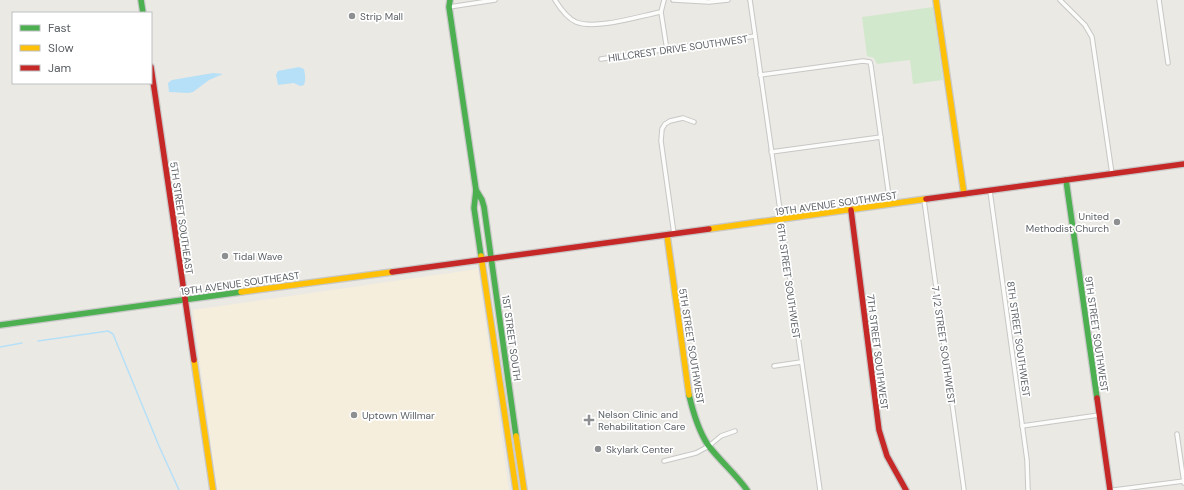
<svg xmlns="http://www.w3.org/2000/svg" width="1184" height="490" viewBox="0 0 1184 490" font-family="'DM Sans',sans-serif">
<rect width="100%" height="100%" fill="#ebe9e4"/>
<path fill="#f6eedc" d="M478,269L509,490H217L193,310Z"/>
<path fill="#d2e8cd" d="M933,7L943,80L913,84L910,60L877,64L874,58L867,56L862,17Z"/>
<g fill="#b6e0f7">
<path d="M299,67L304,69C305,74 306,80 304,85L300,86L294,83L278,85L276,75L278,71Z"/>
<path d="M213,73L223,74L209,80L193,92L189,93L169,92L168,83L172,80Z"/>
</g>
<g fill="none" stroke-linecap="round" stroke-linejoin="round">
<g stroke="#b6e0f7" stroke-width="1.5">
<path d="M38,341L108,331L113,334L159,446L179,490"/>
<path d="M0,347L22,343"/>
</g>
<g stroke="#c7c7c7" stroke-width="5.5">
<g id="street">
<path d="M555,0C560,8 567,18 576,22C597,30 639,16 661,12"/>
<path d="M664,0L661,12L667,50"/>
<path d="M673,0L709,2L728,0"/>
<path d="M750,0L820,490"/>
<path d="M1060,0L1085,25L1092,37L1112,174"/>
<path d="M1159,0L1168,63"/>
<path d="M449,7L495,0"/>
<path d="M601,59L755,36"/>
<path d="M760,75L863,61L870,62L871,66L890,204"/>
<path d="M771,152L881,137"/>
<path d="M990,191L1027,460L1028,490"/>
<path d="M924,200L964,490"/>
<path d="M674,234L661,141L662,129L665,124L670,121L683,118L694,122"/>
<path d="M774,366L801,362"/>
<path d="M1022,426L1099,415"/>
<path d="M1177,434L1184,483"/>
<path d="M664,461L696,453L709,446L721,436L735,431"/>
<path d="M1114,490L1184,481"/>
</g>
</g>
<g stroke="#c8c8c8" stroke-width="8">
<g id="fast">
<path d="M141,0L143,13"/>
<path d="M450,0L449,7L476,190L474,208L481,256"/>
<path d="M1066,180L1097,398"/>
<path d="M476,190L482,200L484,207L516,436"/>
<path d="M0,325L241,292"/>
<path d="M689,395C693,412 698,430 708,445C720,461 736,474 747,490"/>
</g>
</g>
<g stroke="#c8c8c8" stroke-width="8">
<g id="slow">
<path d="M936,0L964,194"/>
<path d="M709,229L926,199"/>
<path d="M667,235L689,395"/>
<path d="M481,256L516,490"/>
<path d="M241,292L392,272"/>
<path d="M194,360L213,490"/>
<path d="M516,436L524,490"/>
</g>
</g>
<g stroke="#c8c8c8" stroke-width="8">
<g id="jam">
<path d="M151,67L194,360"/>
<path d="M926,199L1184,164"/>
<path d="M851,210L879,430L887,456L906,490"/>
<path d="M392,272L709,229"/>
<path d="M1097,398L1110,490"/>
</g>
</g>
<use href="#street" stroke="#fcfcfb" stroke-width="3.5"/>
<use href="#fast" stroke="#4caf50" stroke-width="5.5"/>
<use href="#slow" stroke="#ffc107" stroke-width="5.5"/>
<use href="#jam" stroke="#c62828" stroke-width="5.5"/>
</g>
<g fill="#8d8f91" stroke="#fff" stroke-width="1.5">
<circle cx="352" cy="16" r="4"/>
<circle cx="1117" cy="222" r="4"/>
<circle cx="225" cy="256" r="4"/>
<circle cx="354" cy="415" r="4"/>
<path d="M587 414h4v4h4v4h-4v4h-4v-4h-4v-4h4z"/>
<circle cx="598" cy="449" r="4"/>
</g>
<g text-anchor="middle" stroke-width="3.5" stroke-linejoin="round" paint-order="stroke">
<g font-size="10" fill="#5a5f64" stroke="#fff" text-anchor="start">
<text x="360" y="20">Strip Mall</text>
<text x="1109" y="220" text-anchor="end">United<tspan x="1109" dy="12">Methodist Church</tspan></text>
<text x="233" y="260">Tidal Wave</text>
<text x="598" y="418">Nelson Clinic and<tspan x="598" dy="12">Rehabilitation Care</tspan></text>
<text x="362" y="419">Uptown Willmar</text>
<text x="606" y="453">Skylark Center</text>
</g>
<g font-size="10" fill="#5a5f64" stroke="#fff">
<text transform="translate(678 48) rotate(-8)" y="4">HILLCREST DRIVE SOUTHWEST</text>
<text transform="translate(836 203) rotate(-8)" y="4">19TH AVENUE SOUTHWEST</text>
<text transform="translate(182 218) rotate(82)" y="4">5TH STREET SOUTHEAST</text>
<text transform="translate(789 281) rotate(82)" y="4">6TH STREET SOUTHWEST</text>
<text transform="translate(240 283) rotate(-8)" y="4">19TH AVENUE SOUTHEAST</text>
<text transform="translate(1097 334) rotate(82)" y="4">9TH STREET SOUTHWEST</text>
<text transform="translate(512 338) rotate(82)" y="4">1ST STREET SOUTH</text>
<text transform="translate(1019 339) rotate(82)" y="4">8TH STREET SOUTHWEST</text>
<text transform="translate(944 345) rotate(82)" y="4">7 1/2 STREET SOUTHWEST</text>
<text transform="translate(692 346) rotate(81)" y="4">5TH STREET SOUTHWEST</text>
<text transform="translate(878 352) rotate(83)" y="4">7TH STREET SOUTHWEST</text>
</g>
</g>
<rect x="12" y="12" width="140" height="72" fill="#ffffff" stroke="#bdbfc1"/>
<rect x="20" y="25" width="20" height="6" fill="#4caf50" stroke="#bdbfc1"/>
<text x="48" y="32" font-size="12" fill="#5a5f64">Fast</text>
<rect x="20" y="45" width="20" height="6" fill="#ffc107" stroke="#bdbfc1"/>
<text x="48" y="52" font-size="12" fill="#5a5f64">Slow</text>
<rect x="20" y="65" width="20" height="6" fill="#c62828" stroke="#bdbfc1"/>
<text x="48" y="72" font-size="12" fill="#5a5f64">Jam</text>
</svg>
